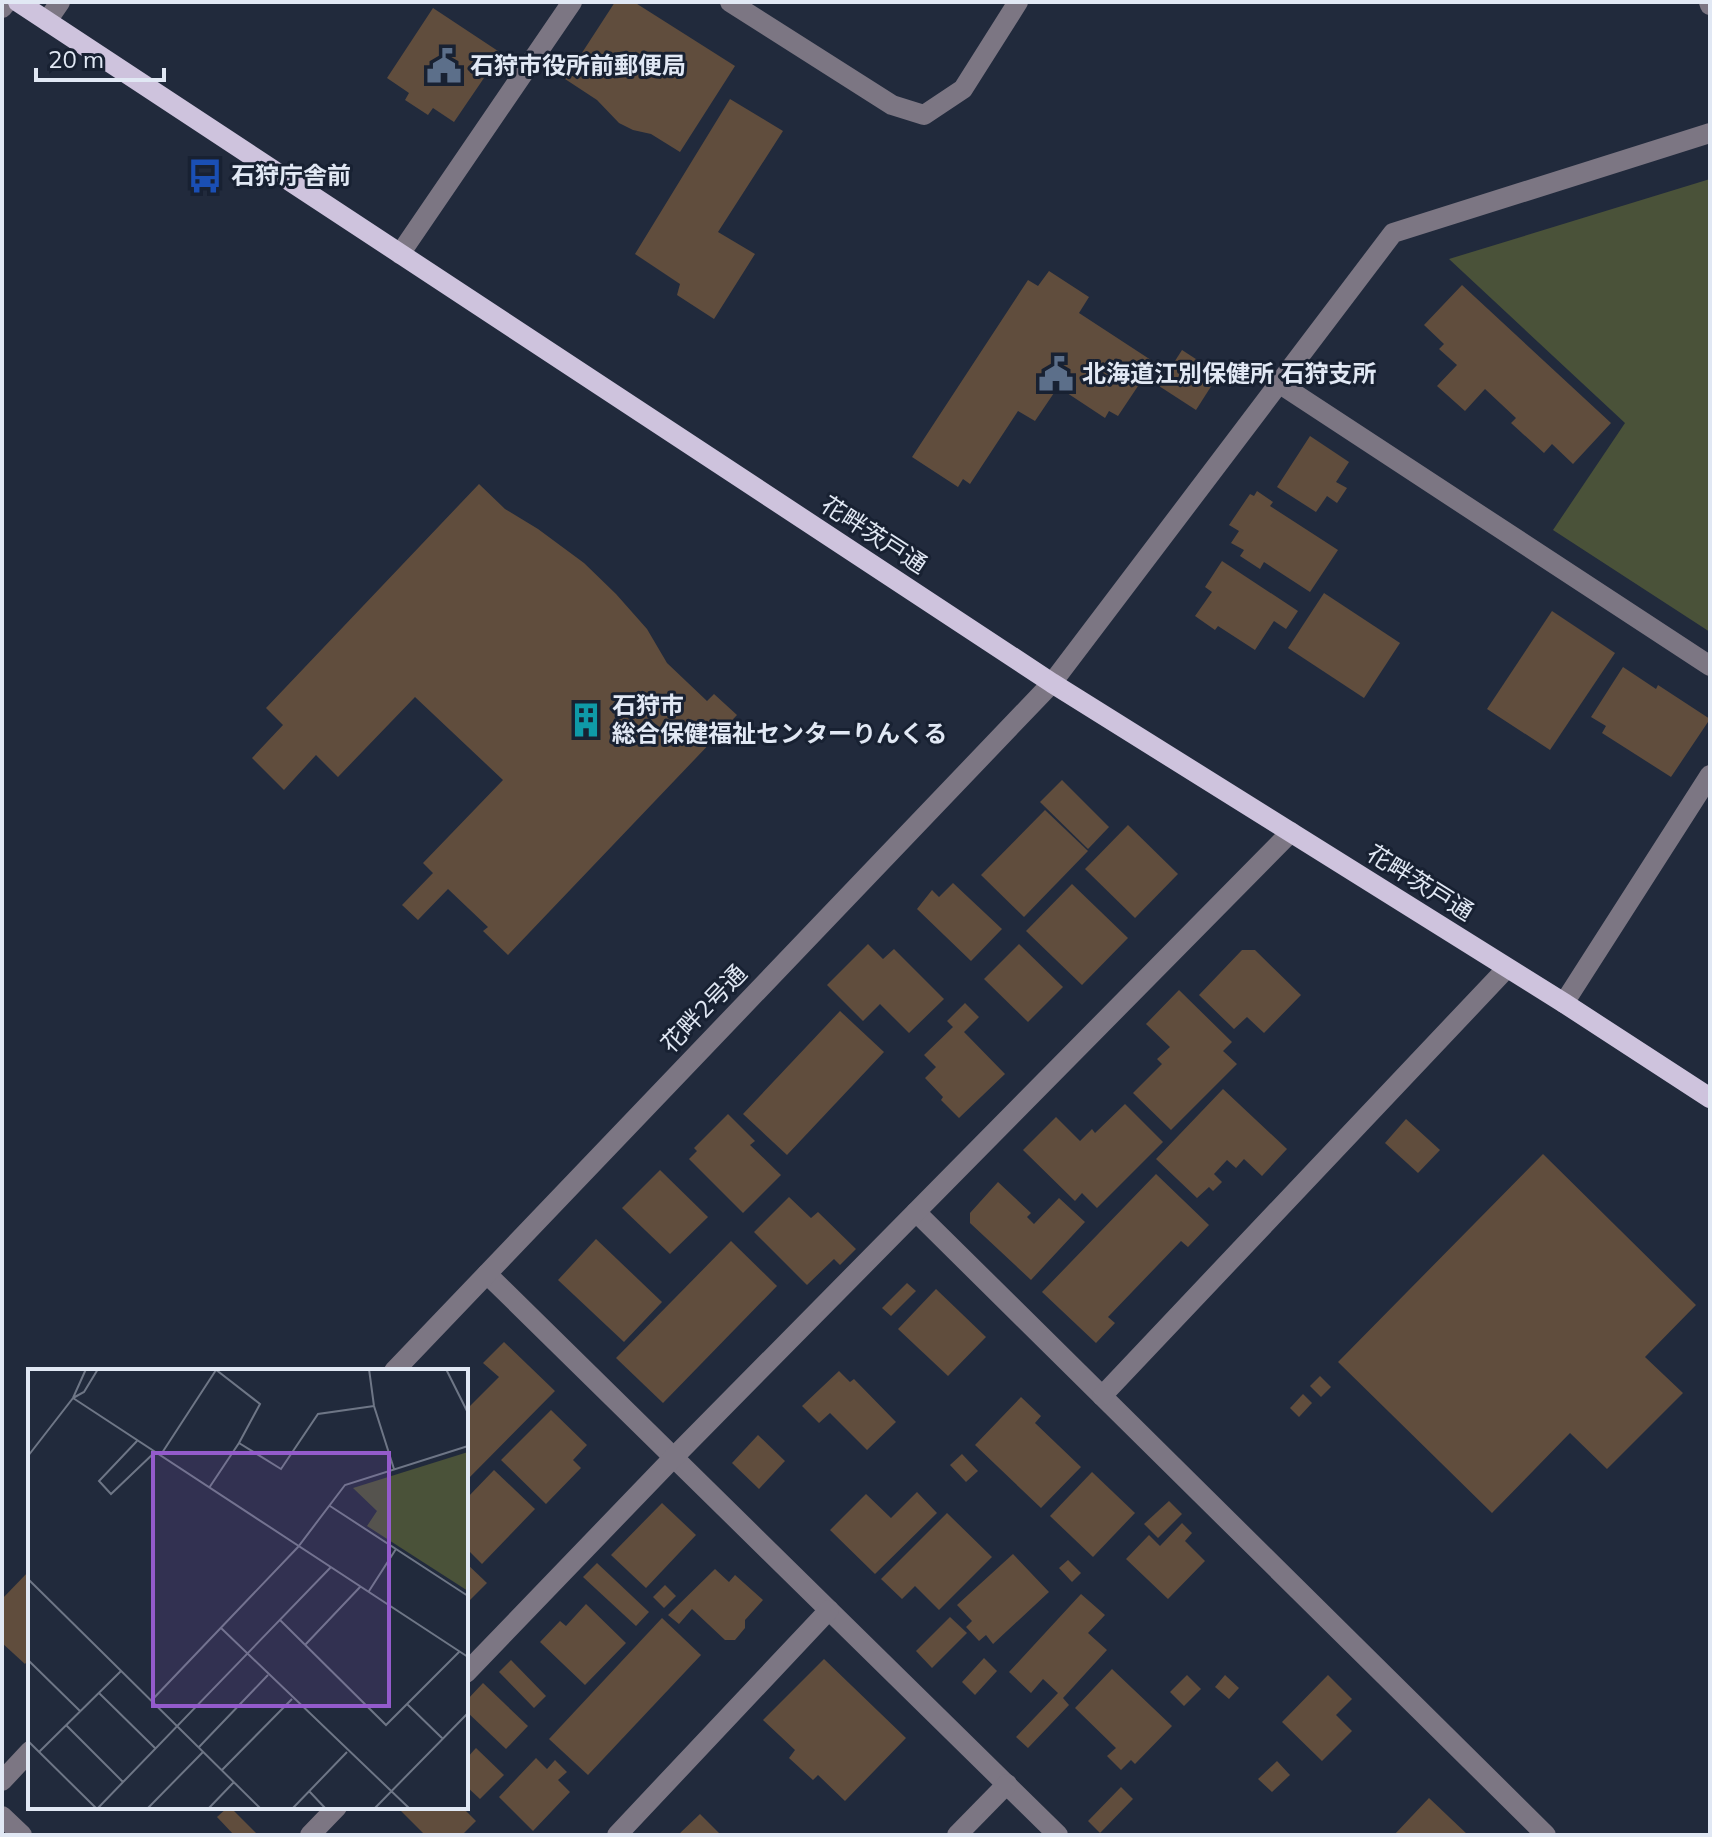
<svg xmlns="http://www.w3.org/2000/svg" width="1712" height="1837" viewBox="0 0 1712 1837" font-family="Mulish,'Noto Sans JP',sans-serif">
<rect width="100%" height="100%" fill="#212a3c"/>
<path fill="#4a5239" d="M1710,179V632L1553,530L1625,423L1449,259Z"/>
<g fill="#604d3d">
<path d="M615,2H634L735,66L680,152L651,134L633,130L619,123L597,100L565,79Z"/>
<path d="M433,8L501,53L454,122L433,108L428,115L405,100L409,93L387,78Z"/>
<path d="M730,99L783,131L718,232L755,254L714,319L677,295L680,284L635,254Z"/>
<path d="M1049,271L1089,297L1079,313L1154,362L1118,416L1109,411L1105,418L1058,387L1035,421L1018,411L970,484L963,479L958,487L912,457L1028,280L1038,286Z"/>
<path d="M1462,285L1611,423L1573,464L1552,444L1544,453L1511,423L1516,418L1485,389L1465,411L1437,386L1457,365L1439,349L1444,344L1424,325Z"/>
<path d="M1182,350L1219,374L1196,410L1159,386Z"/>
<path d="M1310,436L1349,462L1336,482L1347,488L1337,503L1327,496L1316,512L1277,487Z"/>
<path d="M479,484L505,509L538,529L584,563L616,594L647,629L667,663L707,701L714,694L737,715L508,955L483,931L488,927L448,889L418,920L402,905L433,873L423,863L503,780L415,697L338,777L316,755L284,790L252,758L283,725L266,708Z"/>
<path d="M1257,491L1273,502L1270,506L1338,550L1310,592L1264,562L1260,569L1240,556L1244,550L1231,543L1239,531L1229,525L1250,494L1254,496Z"/>
<path d="M1222,561L1298,611L1286,629L1274,621L1255,650L1218,626L1215,630L1195,616L1212,592L1205,587Z"/>
<path d="M1324,593L1400,643L1364,698L1288,648Z"/>
<path d="M1552,611L1615,653L1550,750L1487,709Z"/>
<path d="M1623,667L1656,689L1658,685L1710,719L1671,777L1602,733L1606,726L1591,717Z"/>
<path d="M1062,780L1109,827L1088,849L1040,802Z"/>
<path d="M1045,810L1088,851L1024,917L981,875Z"/>
<path d="M1128,825L1178,874L1135,918L1085,869Z"/>
<path d="M953,883L1002,929L971,961L917,909L932,890L939,897Z"/>
<path d="M1072,884L1128,938L1082,985L1026,931Z"/>
<path d="M868,944L883,959L894,949L944,999L909,1033L880,1004L863,1021L827,985Z"/>
<path d="M1019,944L1063,987L1028,1022L984,979Z"/>
<path d="M1242,950H1255L1301,995L1264,1033L1247,1017L1234,1029L1199,995Z"/>
<path d="M1179,990L1232,1042L1223,1051L1237,1064L1171,1130L1133,1093L1162,1064L1157,1059L1170,1047L1146,1024Z"/>
<path d="M965,1003L979,1017L964,1032L1005,1074L959,1118L941,1100L943,1097L925,1078L936,1067L924,1055L953,1027L947,1021Z"/>
<path d="M840,1011L884,1052L787,1155L743,1114Z"/>
<path d="M1223,1089L1287,1149L1262,1176L1244,1159L1236,1168L1227,1160L1214,1174L1222,1182L1213,1191L1209,1187L1197,1198L1156,1159Z"/>
<path d="M1125,1104L1163,1142L1097,1208L1082,1193L1075,1201L1023,1150L1056,1117L1080,1141L1092,1129L1095,1133Z"/>
<path d="M728,1114L755,1141L750,1145L781,1175L743,1213L689,1159L697,1151L694,1148Z"/>
<path d="M1406,1119L1440,1150L1418,1173L1385,1143Z"/>
<path d="M1543,1154L1696,1305L1645,1357L1683,1393L1607,1469L1570,1433L1492,1513L1338,1362Z"/>
<path d="M660,1170L708,1217L670,1254L622,1208Z"/>
<path d="M1156,1174L1209,1225L1188,1247L1181,1241L1108,1317L1115,1323L1096,1343L1042,1292Z"/>
<path d="M998,1182L1031,1213L1027,1217L1034,1224L1059,1198L1085,1222L1031,1280L970,1223V1213Z"/>
<path d="M789,1197L811,1218L818,1212L856,1249L840,1265L834,1259L807,1285L754,1232Z"/>
<path d="M596,1239L662,1302L624,1342L558,1280Z"/>
<path d="M731,1241L777,1286L663,1403L616,1358Z"/>
<path d="M907,1283L916,1291L891,1316L882,1308Z"/>
<path d="M936,1289L986,1337L948,1376L898,1329Z"/>
<path d="M504,1342L555,1391L466,1481V1410L499,1377L483,1363Z"/>
<path d="M839,1371L850,1382L854,1379L896,1422L867,1450L830,1413L819,1423L802,1406Z"/>
<path d="M1320,1376L1331,1387L1321,1397L1310,1386Z"/>
<path d="M1303,1394L1312,1403L1299,1417L1290,1408Z"/>
<path d="M1021,1397L1041,1416L1035,1423L1081,1467L1041,1508L975,1445Z"/>
<path d="M551,1410L587,1445L573,1460L581,1468L546,1504L501,1460Z"/>
<path d="M758,1435L785,1461L759,1489L732,1463Z"/>
<path d="M962,1454L978,1471L966,1482L950,1465Z"/>
<path d="M494,1470L535,1509L482,1564L466,1548V1499Z"/>
<path d="M1092,1472L1135,1513L1093,1557L1050,1516Z"/>
<path d="M917,1492L937,1513L875,1574L830,1530L866,1494L891,1518Z"/>
<path d="M1169,1501L1182,1514L1158,1538L1144,1524Z"/>
<path d="M662,1503L696,1535L646,1588L611,1555Z"/>
<path d="M947,1513L992,1557L939,1610L915,1586L902,1599L881,1579Z"/>
<path d="M1182,1523L1192,1533L1185,1541L1205,1561L1168,1599L1126,1559L1149,1535L1160,1546Z"/>
<path d="M1013,1554L1049,1592L993,1644L986,1635L979,1641L966,1627L972,1621L957,1605Z"/>
<path d="M1068,1560L1081,1573L1072,1582L1059,1568Z"/>
<path d="M466,1563L487,1583L466,1604Z"/>
<path d="M597,1563L649,1612L636,1626L583,1577Z"/>
<path d="M715,1569L729,1582L735,1575L763,1600L745,1620V1628L735,1640H725L692,1609L679,1624L668,1615Z"/>
<path d="M30,1570V1658L25,1664L2,1643V1599Z"/>
<path d="M665,1585L676,1596L664,1608L653,1597Z"/>
<path d="M1081,1594L1105,1615L1088,1633L1107,1650L1063,1698L1069,1705L1028,1748L1016,1737L1058,1693L1043,1679L1031,1693L1009,1672Z"/>
<path d="M586,1604L626,1643L585,1685L540,1642L560,1621L566,1626Z"/>
<path d="M950,1617L967,1633L932,1668L916,1651Z"/>
<path d="M662,1618L701,1655L588,1775L549,1739Z"/>
<path d="M984,1658L997,1671L975,1695L962,1682Z"/>
<path d="M824,1659L906,1738L845,1801L818,1775L813,1780L789,1758L795,1750L763,1720Z"/>
<path d="M511,1660L546,1696L534,1708L499,1672Z"/>
<path d="M1112,1669L1172,1726L1135,1764L1131,1760L1121,1770L1107,1756L1116,1748L1075,1708Z"/>
<path d="M1187,1675L1201,1689L1184,1706L1170,1692Z"/>
<path d="M1225,1675L1239,1688L1229,1699L1215,1687Z"/>
<path d="M1328,1675L1352,1699L1336,1715L1352,1731L1322,1761L1282,1722Z"/>
<path d="M483,1683L528,1726L506,1749L466,1711V1701Z"/>
<path d="M476,1748L504,1775L480,1799L466,1786V1759Z"/>
<path d="M536,1758L547,1769L555,1760L567,1772L558,1780L570,1792L533,1831L499,1797Z"/>
<path d="M1277,1761L1290,1775L1272,1792L1258,1779Z"/>
<path d="M1121,1787L1133,1799L1100,1833L1088,1821Z"/>
<path d="M1429,1798L1468,1835H1394Z"/>
<path d="M228,1807H230L258,1835H234L217,1817Z"/>
<path d="M397,1807H462L476,1821L462,1835H425Z"/>
<path d="M700,1814L721,1835H678Z"/>
</g>
<g fill="none" stroke-linecap="round" stroke-linejoin="round">
<g stroke="#7c7683" stroke-width="20">
<path d="M730,2L892,105L924,115L963,89L1018,2"/>
<path d="M1709,2L1710,5"/>
<path d="M2,8L7,2"/>
<path d="M47,21L60,2"/>
<path d="M400,254L572,2"/>
<path d="M1280,384L1710,666"/>
<path d="M1564,1003L1710,775"/>
<path d="M916,1212L1546,1835"/>
<path d="M487,1274L1058,1835"/>
<path d="M394,1371L1052,683L1393,233L1710,133"/>
<path d="M1102,1396L1507,968"/>
<path d="M466,1673L674,1457L1291,832"/>
<path d="M2,1781L30,1751"/>
<path d="M2,1816L22,1835"/>
<path d="M310,1835L337,1807"/>
<path d="M617,1835L829,1610"/>
<path d="M957,1835L1007,1784"/>
</g>
<path stroke="#cec3dd" stroke-width="20" d="M18,2L1052,683L1564,1003L1710,1098"/>
</g>
<defs>
<g id="civic-bare" transform="scale(2.76)"><path d="M-.6-6.5H3V-4.5H.6V-3L4-1V1h2V6H-6V1h2V-1L-.6-3ZM-1.2 2.5V6h2.4V2.5Z" fill="#5c6f8a" stroke="#182132" stroke-width="2.5" paint-order="stroke"/></g>
<g id="bus-bare" transform="scale(2.76)"><path d="M-5-6H5V4H4V6H2V4H-2V6H-4V4H-5ZM-3.5-4V0h7V-4ZM-3.5 1.2v1.5H-2V1.2ZM2 1.2v1.5H3.5V1.2Z" fill="#1a4fb4" stroke="#182132" stroke-width="2.5" paint-order="stroke"/></g>
<g id="building-bare" transform="scale(2.76)"><path d="M-4-6H4V6H1V3H-1V6H-4ZM-2.5-4.3h1.7v1.8h-1.7ZM.8-4.3h1.7v1.8H.8ZM-2.5-1h1.7V.8h-1.7ZM.8-1h1.7V.8H.8Z" fill="#0f9aa8" stroke="#182132" stroke-width="2.5" paint-order="stroke"/></g>
</defs>
<g fill-rule="evenodd">
<use href="#civic-bare" x="444" y="66"/>
<use href="#bus-bare" x="205" y="176"/>
<use href="#civic-bare" x="1056" y="374"/>
<use href="#building-bare" x="586" y="720"/>
</g>
<g text-anchor="middle" stroke-width="6" stroke-linejoin="round" paint-order="stroke">
<g font-size="24" font-weight="bold" fill="#e1e8f4" stroke="#182132" text-anchor="start">
<text x="470" y="74">石狩市役所前郵便局</text>
<text x="231" y="184">石狩庁舎前</text>
<text x="1082" y="382">北海道江別保健所 石狩支所</text>
<text x="612" y="714">石狩市<tspan x="612" dy="28">総合保健福祉センターりんくる</tspan></text>
</g>
<g font-size="24" fill="#e1e8f4" stroke="#182132">
<text transform="translate(874 535) rotate(33)" y="8">花畔茨戸通</text>
<text transform="translate(1420 883) rotate(32)" y="8">花畔茨戸通</text>
<text transform="translate(704 1009) rotate(-46)" y="8">花畔2号通</text>
</g>
</g>
<g transform="translate(28 1369)">
<rect width="440" height="440" fill="#212a3c"/>
<path d="M440,83V222L339,157L349,142L325,119Z" fill="#4a5239"/>
<path fill="none" stroke="#6e7686" stroke-width="2" d="M187,0L232,35L211,74L253,100L290,45L346,37M341,0L346,37L366,100M418,0L440,44M45,29L440,288M45,29L56,23L70,0M109,72L71,112L83,125L127,83M0,87L45,29L58,0M132,87L188,1M181,119L211,74M302,137L440,227M0,210L233,440M341,222L368,180M252,251L358,356L432,282M193,259L382,440M277,276L333,217M0,291L52,342M71,324L127,379M123,332L270,178L317,116L440,77M379,335L415,370M38,356L95,413M0,372L69,440L303,198M171,378L240,306M11,383L93,302M194,401L264,330M281,422L298,440M119,440L175,383M180,440L206,413M264,440L319,383M346,440L440,344"/>
<path fill="#945bcc" fill-opacity="0.15" stroke="#945bcc" stroke-width="4" d="M125,84H361V337H125Z"/>
<rect width="440" height="440" fill="none" stroke="#e1e8f4" stroke-width="4"/>
</g>
<rect width="1712" height="1837" fill="none" stroke="#e1e8f4" stroke-width="8"/>
<path d="M36 68v12h128v-12" fill="none" stroke="#e1e8f4" stroke-width="4"/>
<text x="48" y="68" font-size="24" fill="#e1e8f4" stroke="#182132" stroke-width="6" paint-order="stroke">20 m</text>
</svg>
